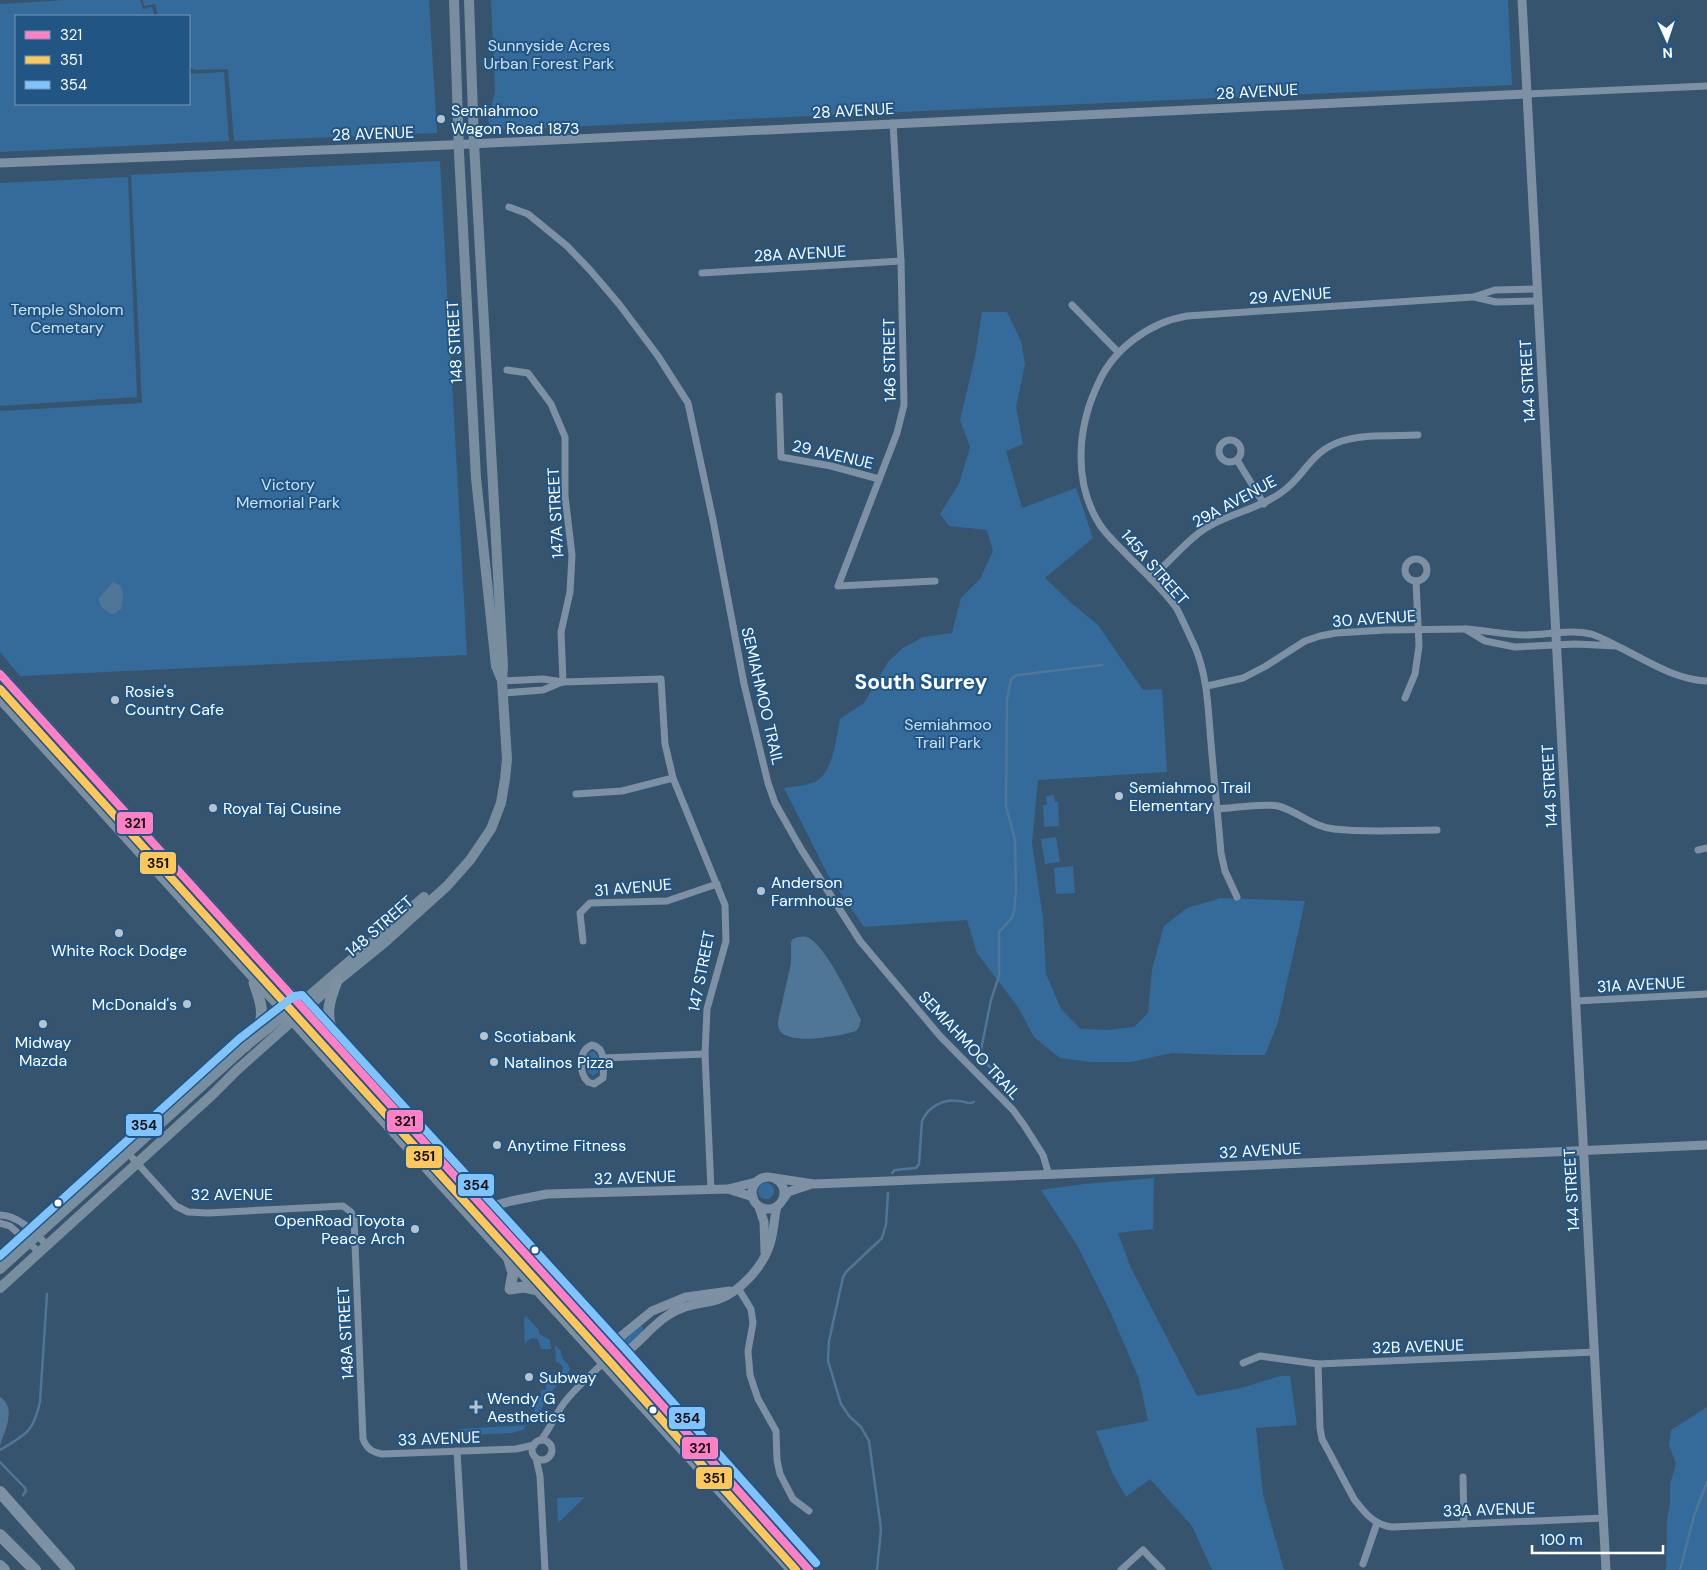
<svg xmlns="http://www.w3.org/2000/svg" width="1707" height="1570" viewBox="0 0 1707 1570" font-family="'DM Sans',sans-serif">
<rect width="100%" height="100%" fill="#37546e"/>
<g fill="#346b9a">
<path d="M66,0H140L143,9L152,7L155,16H16V104H189V74L224,72L229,141L0,152V4Z"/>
<path d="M143,0H429L437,133L234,141L228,69L195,70L189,67V16H158L155,4L144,6Z"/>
<path d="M491,0H1508L1512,85L495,130L488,121L495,91Z"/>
<path d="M440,161L467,655L20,676L0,652V411L142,403L131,175Z"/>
<path d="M128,177L137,397L0,406V183Z"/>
<path d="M982,312H1007L1021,341L1025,364L1016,407L1023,444L1006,451L1022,508L1076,488L1093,538L1045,578L1070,602L1098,625L1143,690L1162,689L1167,772L1038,780L1032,843L1043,918L1046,974L1061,1009L1081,1029L1108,1030L1134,1027L1148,1013L1152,969L1164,926L1187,908L1221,898L1305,901L1278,1022L1265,1055H1227L1172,1053L1131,1062H1092L1060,1058L1034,1037L1018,1007L977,953L967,920L864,927L828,875L784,788C792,787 812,785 818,780C833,770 837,736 840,719L864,703L888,662L903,648L923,637L952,633L961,598L980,579L993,551L987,530L949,526L940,514L959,484L970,447L960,420L975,357Z"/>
<path d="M1054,795L1055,802H1058L1059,826L1044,827L1043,805H1047L1046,796Z"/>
<path d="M1056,837L1060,862L1045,864L1041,839Z"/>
<path d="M1073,866L1075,893L1056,894L1054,868Z"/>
<path d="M592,1051L595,1052L598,1057V1072L593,1076L588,1072L587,1056Z"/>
<path d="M1154,1178L1153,1229L1118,1233L1131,1268L1197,1396L1241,1388L1280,1376H1290L1297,1425L1256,1428L1263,1495L1284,1570H1212L1192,1526L1150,1479L1126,1497L1112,1472L1096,1431L1148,1421L1139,1379L1110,1311L1077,1245L1041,1190L1084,1184Z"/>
<circle cx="766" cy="1191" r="8"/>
<path d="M526,1316L539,1330V1334L550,1340L551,1349H541L538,1339L532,1338L526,1342L525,1347L524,1319Z"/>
<path d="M641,1325L643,1328L642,1333L628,1346L622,1345L620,1341Z"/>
<path d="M555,1345L561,1351L562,1358L569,1366L570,1370L547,1397L535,1424L534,1407L536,1397H541V1390H546V1381L554,1380L563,1371C563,1366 561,1363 556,1362Z"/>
<path d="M1707,1407V1570H1666L1667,1519L1670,1504V1484L1676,1464L1669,1445L1671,1430Z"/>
<path d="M527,1425L523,1430L512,1433L466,1435L460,1431V1429Z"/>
<path d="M585,1497L558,1523L557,1498Z"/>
</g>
<g fill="#507697">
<path d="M113,582L121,586L123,597L121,609L116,613L112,614C104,610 99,607 99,598Z"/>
<path d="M798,937C801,937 804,936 806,937C824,941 852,1002 861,1020L859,1027L856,1031C840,1036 794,1045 781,1032C778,1029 778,1025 778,1021L791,963V942L793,939Z"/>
<path d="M0,1397C17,1407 5,1431 0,1445Z"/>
</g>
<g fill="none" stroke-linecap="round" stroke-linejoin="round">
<g stroke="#507697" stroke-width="2.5">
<path d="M1002,1081V1079L981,1058L980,1055L991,1000L999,976V932L1012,918L1014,911L1016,890L1015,840L1006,806L1007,700L1011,679L1017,675L1102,665"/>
<path d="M892,1173L895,1170L916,1168L919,1164L922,1121C928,1107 944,1098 959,1101C965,1101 968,1105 974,1102"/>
<path d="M0,1450C26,1434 33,1433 40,1402L47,1294"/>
<path d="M0,1462L25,1488L26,1491L23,1495"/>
<path d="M877,1570L881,1529L869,1441L861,1427L849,1416L841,1404L828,1361L829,1341L843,1277L846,1272L882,1238L886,1225L888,1193"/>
<path d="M1680,1570L1694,1516L1707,1482"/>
</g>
<g stroke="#7d90a4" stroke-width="7">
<path d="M1527,94L1707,86"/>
<path d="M893,123L901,261L904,405L897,433L838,586L935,581"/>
<path d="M509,207L528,214L567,246L590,270L619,304L658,356L688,403L713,520L744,684L768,783L775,803L801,849L860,941L940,1036L1013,1110L1024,1125L1043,1155L1049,1175"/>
<path d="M702,273L901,261"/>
<path d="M1474,297L1496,302L1538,301"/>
<path d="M1072,305L1118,352"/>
<path d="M507,370L528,373L551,404L565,437V496L572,555L570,592L561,632L563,682"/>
<path d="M779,396L781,457L831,466L879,479"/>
<circle cx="1230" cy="451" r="11"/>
<path d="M1237,460L1264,504"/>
<circle cx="1416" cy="570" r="11"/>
<path d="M1150,578C1170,563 1185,541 1206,528C1230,513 1259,509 1282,492C1305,476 1310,451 1342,441C1365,434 1393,436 1418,435"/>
<path d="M1617,646L1575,644L1515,647L1485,641L1465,629C1485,630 1505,635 1526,635C1547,635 1570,629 1591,634C1601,637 1609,642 1619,647C1648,661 1673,679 1707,681"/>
<path d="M502,681L543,679L563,682L661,679L665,744L673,778L725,905L726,941L707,1009L705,1054L711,1190"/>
<path d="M1207,686L1243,678L1266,666L1305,641L1320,636L1336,633L1385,630L1465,629"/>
<path d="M503,693L543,690L562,682"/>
<path d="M1405,698L1415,674L1419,646L1416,581"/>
<path d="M576,794L622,791L673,778"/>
<path d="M1217,809C1235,808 1261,803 1278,806C1298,811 1312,827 1334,829C1368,833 1403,830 1437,830"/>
<path d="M1698,850L1707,848"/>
<path d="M1237,897L1225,871L1221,853C1218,816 1214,780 1211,743C1208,710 1208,678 1195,647C1189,634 1183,621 1177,609C1167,593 1142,570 1128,556C1119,546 1107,536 1100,525C1073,483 1077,428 1098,384C1113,349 1150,322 1187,316L1473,297L1495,290L1537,289"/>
<path d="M583,941L580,913L590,903L667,901L717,884"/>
<path d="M1576,1001L1707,994"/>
<path d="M592,1045C606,1048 604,1066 603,1078L594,1084L588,1082C579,1073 578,1050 592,1045Z"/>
<path d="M603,1058L705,1054"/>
<path d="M128,1153L176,1206L188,1212L208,1213L343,1206L351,1212L354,1219L363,1439C367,1449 372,1452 382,1454L516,1449L534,1445"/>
<path d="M0,1215C18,1215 35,1233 47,1245"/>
<path d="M0,1223L10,1226L39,1252"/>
<path d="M738,1288L751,1309L753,1323L748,1351L750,1375L758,1399L776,1431L777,1460L780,1474L793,1499L809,1511"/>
<path d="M1243,1363L1260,1356L1318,1364L1595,1352"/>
<path d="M1318,1364L1320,1428L1322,1439L1354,1499C1365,1513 1374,1525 1392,1527L1604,1518"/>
<path d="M541,1440C550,1429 555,1415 564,1403C575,1388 590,1376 603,1363"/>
<circle cx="542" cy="1450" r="10"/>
<path d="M457,1451L464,1570"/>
<path d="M536,1458L540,1476L545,1570"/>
<path d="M1463,1477L1464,1524"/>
<path d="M1363,1564L1377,1523"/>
<path d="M1121,1570L1143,1550L1162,1570"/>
</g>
<g stroke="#7d90a4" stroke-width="9">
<path d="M1522,0L1606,1570"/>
<path d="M0,163L449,145L1527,94"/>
<circle cx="768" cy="1193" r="16"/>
<path d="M774,1178L814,1184L1059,1174L1707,1145"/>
<path d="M728,1189L756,1182"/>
<path d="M784,1198L788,1192L809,1185"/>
<path d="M759,1207L764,1222L765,1252"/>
<path d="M485,1208L511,1201L547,1194L728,1189L753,1197"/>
<path d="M603,1363C609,1361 616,1359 621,1356C638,1345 650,1327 667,1316C683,1304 699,1305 717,1300C740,1292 763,1267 770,1244C774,1232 774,1218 777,1206"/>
<path d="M603,1363L609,1346L652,1311L686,1297L730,1291"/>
</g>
<g stroke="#788e9f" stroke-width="10">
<path d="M454,0L459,153L476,478L496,666L501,678"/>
<path d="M0,1269L246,1046L309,996L424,897"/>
<path d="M0,1288L212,1095L237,1070L337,981L385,942L447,886L470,860L491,829L501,803L505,779L507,759L502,681L503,666L474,143L469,0"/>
</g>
<g stroke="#7c90a1" stroke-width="11">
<path d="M0,674L619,1357L809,1570"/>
<path d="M0,698L792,1570"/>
<path d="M64,760L67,761L112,810L124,817"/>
<path d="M334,1040C326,1014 327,1006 337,981"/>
<path d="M246,1046C249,1038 256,1034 259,1026C265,1012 259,997 254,983"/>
<path d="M509,1260L513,1273L510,1289L524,1287L538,1290"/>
</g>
<g stroke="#7e91a3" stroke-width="12">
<path d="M0,1492L69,1570"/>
<path d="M0,1535L35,1570"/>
<path d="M0,1566L4,1570"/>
</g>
<g stroke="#205584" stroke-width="11">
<path id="bus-1" d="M0,674L619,1357L809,1570"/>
</g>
<g stroke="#205584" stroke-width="11">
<path id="bus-2" d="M0,689L612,1364L796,1570"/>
</g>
<g stroke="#205584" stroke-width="11">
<path id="bus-3" d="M0,1256L239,1039L294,996L302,995L626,1350L816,1563"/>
</g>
<use href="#bus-1" stroke="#ff80c5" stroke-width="8"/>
<use href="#bus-2" stroke="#fdc75a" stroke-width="8"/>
<use href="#bus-3" stroke="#80c4ff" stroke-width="8"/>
</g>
<g fill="#b9c3cc" stroke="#205584" stroke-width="2">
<circle cx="441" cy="119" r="5"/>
<circle cx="115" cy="700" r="5"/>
<circle cx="1119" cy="796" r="5"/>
<circle cx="213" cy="808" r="5"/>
<circle cx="761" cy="891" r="5"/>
<circle cx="119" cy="933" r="5"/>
<circle cx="187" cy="1004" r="5"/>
<circle cx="43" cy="1024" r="5"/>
<circle cx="484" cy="1036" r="5"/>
<circle cx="494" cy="1062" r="5"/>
<circle cx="497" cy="1145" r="5"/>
<circle cx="415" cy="1229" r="5"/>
<circle cx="529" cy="1377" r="5"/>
<path d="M473.5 1399.5h5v5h5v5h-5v5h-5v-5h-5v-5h5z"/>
</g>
<g fill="#fff" stroke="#205584" stroke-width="2">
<circle cx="58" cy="1203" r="4.5"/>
<circle cx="535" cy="1250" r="4.5"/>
<circle cx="653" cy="1410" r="4.5"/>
</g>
<g text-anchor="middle" stroke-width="4" stroke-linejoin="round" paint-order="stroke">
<g font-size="16" fill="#cce3f7" stroke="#205584">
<text x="549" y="51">Sunnyside Acres<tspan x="549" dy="18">Urban Forest Park</tspan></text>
<text x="67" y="315">Temple Sholom<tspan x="67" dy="18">Cemetary</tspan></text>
<text x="288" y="490">Victory<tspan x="288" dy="18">Memorial Park</tspan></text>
<text x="948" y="730">Semiahmoo<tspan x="948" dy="18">Trail Park</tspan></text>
</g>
<g font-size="16" fill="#fff" stroke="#205584">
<text transform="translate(1257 91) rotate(-3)" y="6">28 AVENUE</text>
<text transform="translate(853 110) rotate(-3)" y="6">28 AVENUE</text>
<text transform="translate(373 133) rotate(-2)" y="6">28 AVENUE</text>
<text transform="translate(800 253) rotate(-3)" y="6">28A AVENUE</text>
<text transform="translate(1290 295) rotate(-4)" y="6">29 AVENUE</text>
<text transform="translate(454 342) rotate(-93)" y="6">148 STREET</text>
<text transform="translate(889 360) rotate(-91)" y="6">146 STREET</text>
<text transform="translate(1527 381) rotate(-93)" y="6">144 STREET</text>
<text transform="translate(833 454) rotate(13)" y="6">29 AVENUE</text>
<text transform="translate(1234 501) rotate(-28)" y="6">29A AVENUE</text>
<text transform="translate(555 513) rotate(-93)" y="6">147A STREET</text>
<text transform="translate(1155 567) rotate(49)" y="6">145A STREET</text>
<text transform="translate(1374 618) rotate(-4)" y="6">30 AVENUE</text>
<text transform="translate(763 696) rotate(77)" y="6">SEMIAHMOO TRAIL</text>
<text transform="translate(1549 786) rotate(-93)" y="6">144 STREET</text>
<text transform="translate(633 887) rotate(-5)" y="6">31 AVENUE</text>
<text transform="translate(379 926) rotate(-41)" y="6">148 STREET</text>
<text transform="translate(701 971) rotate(-79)" y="6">147 STREET</text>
<text transform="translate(1641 984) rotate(-3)" y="6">31A AVENUE</text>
<text transform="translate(970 1045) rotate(47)" y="6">SEMIAHMOO TRAIL</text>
<text transform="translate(1260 1150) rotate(-3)" y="6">32 AVENUE</text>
<text transform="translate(635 1177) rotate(-2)" y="6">32 AVENUE</text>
<text transform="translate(1571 1190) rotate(-93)" y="6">144 STREET</text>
<text x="232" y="1200">32 AVENUE</text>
<text transform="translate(345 1333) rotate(-93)" y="6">148A STREET</text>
<text transform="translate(1418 1346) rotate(-2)" y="6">32B AVENUE</text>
<text transform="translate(439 1438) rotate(-2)" y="6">33 AVENUE</text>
<text transform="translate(1489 1509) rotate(-2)" y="6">33A AVENUE</text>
</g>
<g font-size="16" fill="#fff" stroke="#205584" text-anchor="start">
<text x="451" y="116">Semiahmoo<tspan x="451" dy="18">Wagon Road 1873</tspan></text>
<text x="125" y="697">Rosie's<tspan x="125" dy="18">Country Cafe</tspan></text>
<text x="1129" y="793">Semiahmoo Trail<tspan x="1129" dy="18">Elementary</tspan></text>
<text x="223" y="814">Royal Taj Cusine</text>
<text x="771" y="888">Anderson<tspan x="771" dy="18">Farmhouse</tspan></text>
<text x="119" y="956" text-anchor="middle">White Rock Dodge</text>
<text x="177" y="1010" text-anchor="end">McDonald's</text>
<text x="494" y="1042">Scotiabank</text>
<text x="43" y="1048" text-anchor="middle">Midway<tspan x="43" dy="18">Mazda</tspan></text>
<text x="504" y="1068">Natalinos Pizza</text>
<text x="507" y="1151">Anytime Fitness</text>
<text x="405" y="1226" text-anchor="end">OpenRoad Toyota<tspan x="405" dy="18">Peace Arch</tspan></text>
<text x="539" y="1383">Subway</text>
<text x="487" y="1404">Wendy G<tspan x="487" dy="18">Aesthetics</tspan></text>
</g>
<g font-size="21" font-weight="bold" fill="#fff" stroke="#205584">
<text x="921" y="689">South Surrey</text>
</g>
</g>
<g stroke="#205584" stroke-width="2">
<rect x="116" y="811" width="38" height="24" rx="5" fill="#ff80c5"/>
<rect x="139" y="851" width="38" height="24" rx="5" fill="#fdc75a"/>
<rect x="386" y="1109" width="38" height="24" rx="5" fill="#ff80c5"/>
<rect x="125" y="1113" width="38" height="24" rx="5" fill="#80c4ff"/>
<rect x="405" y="1145" width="38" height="24" rx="5" fill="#fdc75a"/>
<rect x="457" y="1173" width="38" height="24" rx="5" fill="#80c4ff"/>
<rect x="668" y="1406" width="38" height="24" rx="5" fill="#80c4ff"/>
<rect x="681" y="1436" width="38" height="24" rx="5" fill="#ff80c5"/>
<rect x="695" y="1466" width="38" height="24" rx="5" fill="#fdc75a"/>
</g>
<g font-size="14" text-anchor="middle" font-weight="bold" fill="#111">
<text x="135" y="828">321</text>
<text x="158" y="868">351</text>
<text x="405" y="1126">321</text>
<text x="144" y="1130">354</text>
<text x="424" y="1161">351</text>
<text x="476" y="1190">354</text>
<text x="687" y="1423">354</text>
<text x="700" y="1453">321</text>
<text x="714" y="1483">351</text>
</g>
<rect x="15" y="15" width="175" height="90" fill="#205584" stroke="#7999b5"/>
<rect x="25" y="31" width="25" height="8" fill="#ff80c5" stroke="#7999b5"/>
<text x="60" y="40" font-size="15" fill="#ffffff">321</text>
<rect x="25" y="56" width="25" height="8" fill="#fdc75a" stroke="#7999b5"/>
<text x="60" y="65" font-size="15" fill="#ffffff">351</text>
<rect x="25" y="81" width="25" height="8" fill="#80c4ff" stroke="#7999b5"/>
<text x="60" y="90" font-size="15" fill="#ffffff">354</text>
<g transform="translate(1667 40) rotate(177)" stroke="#205584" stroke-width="4" paint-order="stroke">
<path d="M0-4L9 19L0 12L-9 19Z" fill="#ffffff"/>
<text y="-8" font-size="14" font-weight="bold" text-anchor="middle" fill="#ffffff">N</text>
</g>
<path d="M1532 1545v8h131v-8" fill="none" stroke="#ffffff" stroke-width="2.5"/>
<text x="1540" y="1545" font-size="15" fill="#ffffff" stroke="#205584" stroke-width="4" paint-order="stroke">100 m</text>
</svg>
